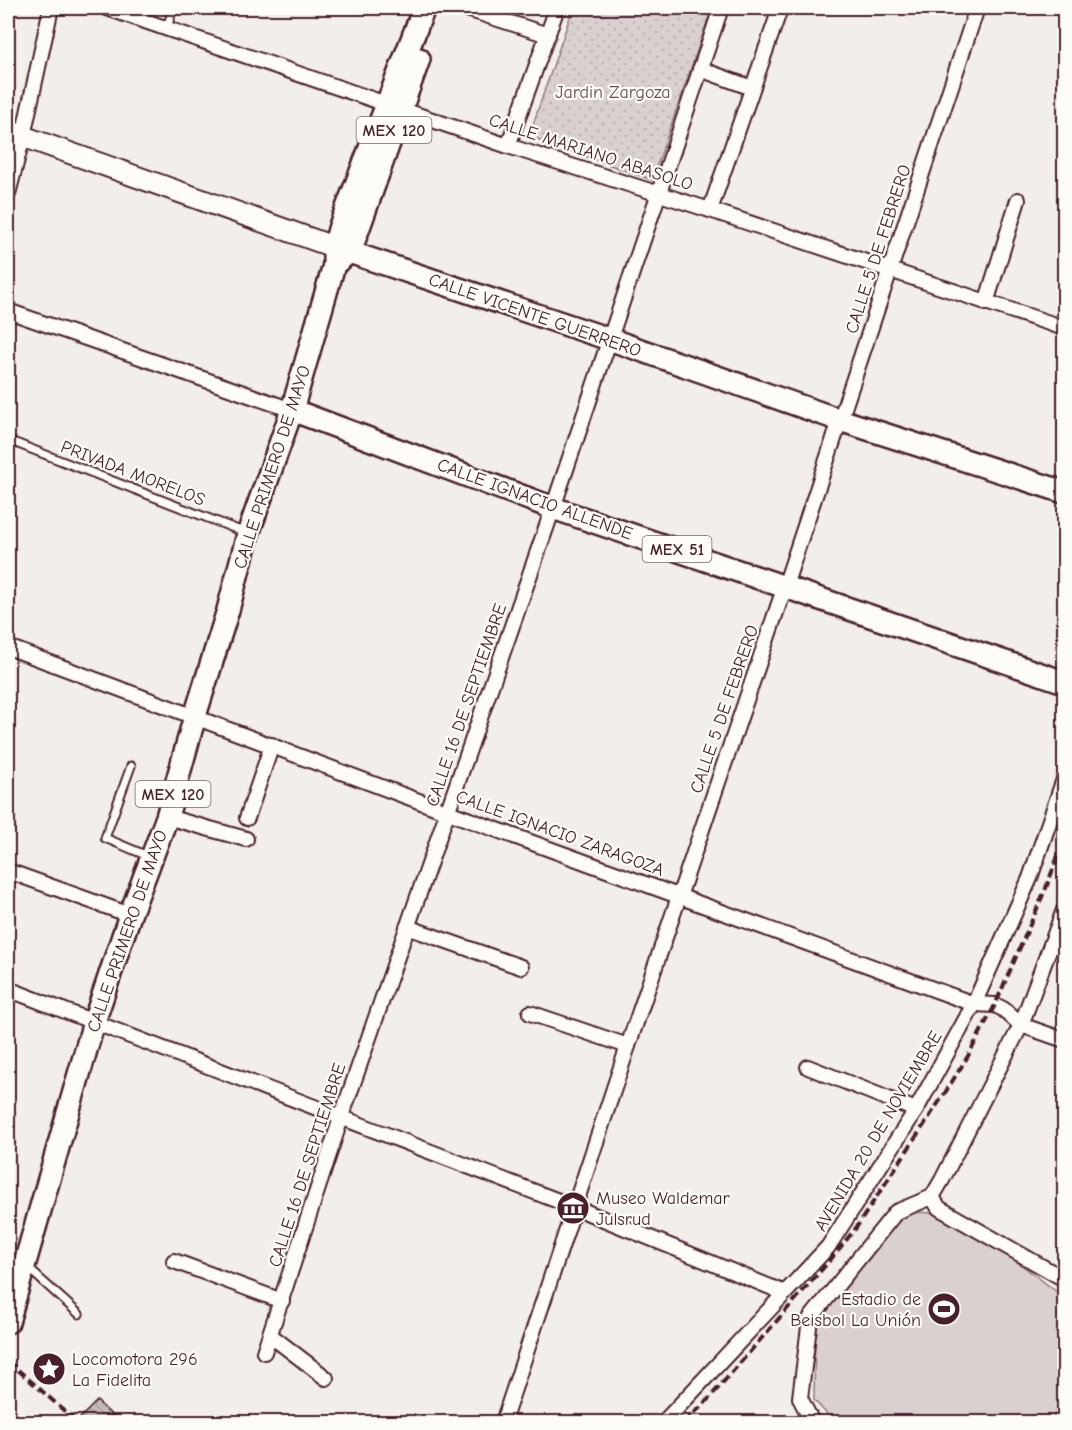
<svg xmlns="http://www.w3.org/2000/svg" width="1072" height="1430" viewBox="0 0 1072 1430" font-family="'Comic Neue',sans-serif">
<defs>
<pattern id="garden-dots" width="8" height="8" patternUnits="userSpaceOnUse" patternTransform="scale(1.5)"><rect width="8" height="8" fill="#d9d0cf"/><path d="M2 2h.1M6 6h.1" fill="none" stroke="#bcb2b2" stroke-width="1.8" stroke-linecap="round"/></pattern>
<pattern id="building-back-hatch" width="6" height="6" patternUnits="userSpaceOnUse" patternTransform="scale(1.5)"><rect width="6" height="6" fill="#c8bbbb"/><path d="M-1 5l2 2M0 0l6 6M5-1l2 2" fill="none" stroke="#ada0a1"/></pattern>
</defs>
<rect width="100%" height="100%" fill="#f2efeb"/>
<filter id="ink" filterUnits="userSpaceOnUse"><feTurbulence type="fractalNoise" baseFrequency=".0167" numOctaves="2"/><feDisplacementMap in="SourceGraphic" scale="12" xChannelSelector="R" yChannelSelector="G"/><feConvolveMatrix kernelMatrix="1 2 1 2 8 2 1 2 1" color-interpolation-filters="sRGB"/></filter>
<g filter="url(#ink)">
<path fill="#d9d0cf" stroke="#92787d" stroke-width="1.5" d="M903,1212L942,1213L976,1230L1062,1296L1064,1324V1395L1051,1422H834L814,1400L815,1323Z"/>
<path fill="url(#garden-dots)" stroke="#92787d" stroke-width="1.5" d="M573,8H712L652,180L529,136Z"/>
<path fill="url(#building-back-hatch)" stroke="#4a1f2b" stroke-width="1.5" d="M97,1401L119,1422H85L80,1418Z"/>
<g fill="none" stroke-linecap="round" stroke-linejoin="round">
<g stroke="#4a1f2b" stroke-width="11">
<g id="lane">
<path d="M167,28L173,8"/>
<path d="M8,440L246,533"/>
<path d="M131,766L105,838L150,857"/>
<path d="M28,1268L79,1314"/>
</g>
</g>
<g stroke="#4a1f2b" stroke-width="18">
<g id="street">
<path d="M107,8L508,146L710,210L1064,328"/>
<path d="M464,8L548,35"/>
<path d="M700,69L752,88"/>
<path d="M508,146L557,8"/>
<path d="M8,194L23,136L51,8"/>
<path d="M710,210L779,12L767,8"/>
<path d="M986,303L1018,200"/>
<path d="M8,311L292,410"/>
<path d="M8,647L448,812L974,1004L995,1005L1003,1009L1021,1025L1064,1040"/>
<path d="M167,817L246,839"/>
<path d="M247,818L272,745"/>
<path d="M8,871L130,915"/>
<path d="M407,927L521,967"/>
<path d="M8,989L574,1207L785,1293"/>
<path d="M530,1013L628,1046"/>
<path d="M808,1067L916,1110"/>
<path d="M932,1197L939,1208L1064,1279"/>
<path d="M174,1261L282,1301"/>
<path d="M270,1335L326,1378"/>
<path d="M264,1352L341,1118L553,508L721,8"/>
<path d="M503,1422L628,1046L785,586L977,8"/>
<path d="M664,1422L828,1247L916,1110L974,1004L1030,878L1064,779"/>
<path d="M812,1422L800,1398L810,1319L896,1212L932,1197L942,1180L1021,1025L1064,910"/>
</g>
</g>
<g stroke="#4a1f2b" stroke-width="24">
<path id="secondary" d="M8,131L334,247"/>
</g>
<g stroke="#4a1f2b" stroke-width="26">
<g id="primary">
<path d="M334,247L609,339L840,420L1064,492"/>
<path d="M340,260L350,251L357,233L419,59"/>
<path d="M292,410L553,508L1064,682"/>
<path d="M8,1322L94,1022L130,915L167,817L195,716L228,610L248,534L292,410L334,265V247L340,226L424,8"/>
</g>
</g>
<use href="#lane" stroke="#fdfcf7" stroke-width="7"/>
<use href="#street" stroke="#fdfcf7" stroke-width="14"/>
<use href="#secondary" stroke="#fdfcf7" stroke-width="20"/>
<use href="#primary" stroke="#fdfcf7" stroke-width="21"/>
<g stroke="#4a1f2b" stroke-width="4" stroke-dasharray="9 4.5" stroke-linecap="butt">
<path d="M8,1361L77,1422"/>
<path d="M684,1422L705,1403L831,1259L856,1228L943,1096L968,1056L995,1005L1046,888L1064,840"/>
</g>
</g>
</g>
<defs>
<g id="museum-disc" transform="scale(1.725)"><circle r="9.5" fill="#4a1f2b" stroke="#fdfcf7"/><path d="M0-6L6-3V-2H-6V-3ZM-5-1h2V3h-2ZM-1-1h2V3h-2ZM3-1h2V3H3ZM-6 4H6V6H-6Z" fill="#fff"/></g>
<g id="stadium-disc" transform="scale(1.725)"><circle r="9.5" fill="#4a1f2b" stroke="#fdfcf7"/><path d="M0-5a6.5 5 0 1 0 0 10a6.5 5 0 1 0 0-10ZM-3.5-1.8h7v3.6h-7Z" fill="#fff"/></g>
<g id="sight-disc" transform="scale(1.725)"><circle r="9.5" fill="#4a1f2b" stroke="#fdfcf7"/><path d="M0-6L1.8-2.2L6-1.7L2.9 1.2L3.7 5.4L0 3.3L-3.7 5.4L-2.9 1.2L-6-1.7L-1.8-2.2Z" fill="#fff"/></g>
</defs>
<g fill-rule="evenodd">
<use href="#museum-disc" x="573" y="1208"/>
<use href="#stadium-disc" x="944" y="1309"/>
<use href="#sight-disc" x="49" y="1369"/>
</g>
<g text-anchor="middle" stroke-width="4.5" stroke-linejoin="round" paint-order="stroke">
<g fill="#fdfcf7" stroke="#806168" stroke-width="1.5">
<rect x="356.5" y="117" width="75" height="26" rx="4.5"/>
<rect x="642.5" y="536" width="69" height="26" rx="4.5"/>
<rect x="135.5" y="781" width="75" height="26" rx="4.5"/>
</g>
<g font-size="16" font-weight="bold" fill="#4a1f2b">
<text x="394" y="136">MEX 120</text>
<text x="677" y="555">MEX 51</text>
<text x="173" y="800">MEX 120</text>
</g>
<g font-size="18" fill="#6e4b54" stroke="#fdfcf7">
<text x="613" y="98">Jardin Zargoza</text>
</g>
<g font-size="18" fill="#4a1f2b" stroke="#fdfcf7">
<text transform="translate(591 152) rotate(18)" y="6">CALLE MARIANO ABASOLO</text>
<text transform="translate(878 249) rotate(-72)" y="6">CALLE 5 DE FEBRERO</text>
<text transform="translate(535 315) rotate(19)" y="6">CALLE VICENTE GUERRERO</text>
<text transform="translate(272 467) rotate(-72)" y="6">CALLE PRIMERO DE MAYO</text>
<text transform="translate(133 473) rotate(21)" y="6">PRIVADA MORELOS</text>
<text transform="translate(535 499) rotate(20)" y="6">CALLE IGNACIO ALLENDE</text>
<text transform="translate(466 705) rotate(-71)" y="6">CALLE 16 DE SEPTIEMBRE</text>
<text transform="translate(724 709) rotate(-71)" y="6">CALLE 5 DE FEBRERO</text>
<text transform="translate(560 833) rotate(20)" y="6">CALLE IGNACIO ZARAGOZA</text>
<text transform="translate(127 931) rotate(-71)" y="6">CALLE PRIMERO DE MAYO</text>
<text transform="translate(878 1131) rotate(-59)" y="6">AVENIDA 20 DE NOVIEMBRE</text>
<text transform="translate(307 1165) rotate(-72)" y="6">CALLE 16 DE SEPTIEMBRE</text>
</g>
<g font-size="18" fill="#4a1f2b" stroke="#fdfcf7" text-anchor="start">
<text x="596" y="1204">Museo Waldemar<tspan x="596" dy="21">Julsrud</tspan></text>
<text x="921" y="1305" text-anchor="end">Estadio de<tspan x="921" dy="21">Beisbol La Unión</tspan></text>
<text x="72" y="1365">Locomotora 296<tspan x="72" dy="21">La Fidelita</tspan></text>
</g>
</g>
<rect width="1072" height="1430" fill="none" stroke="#fdfcf7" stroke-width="30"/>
<rect x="15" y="15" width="1042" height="1400" fill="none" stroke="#4a1f2b" stroke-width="2" filter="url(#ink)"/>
</svg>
